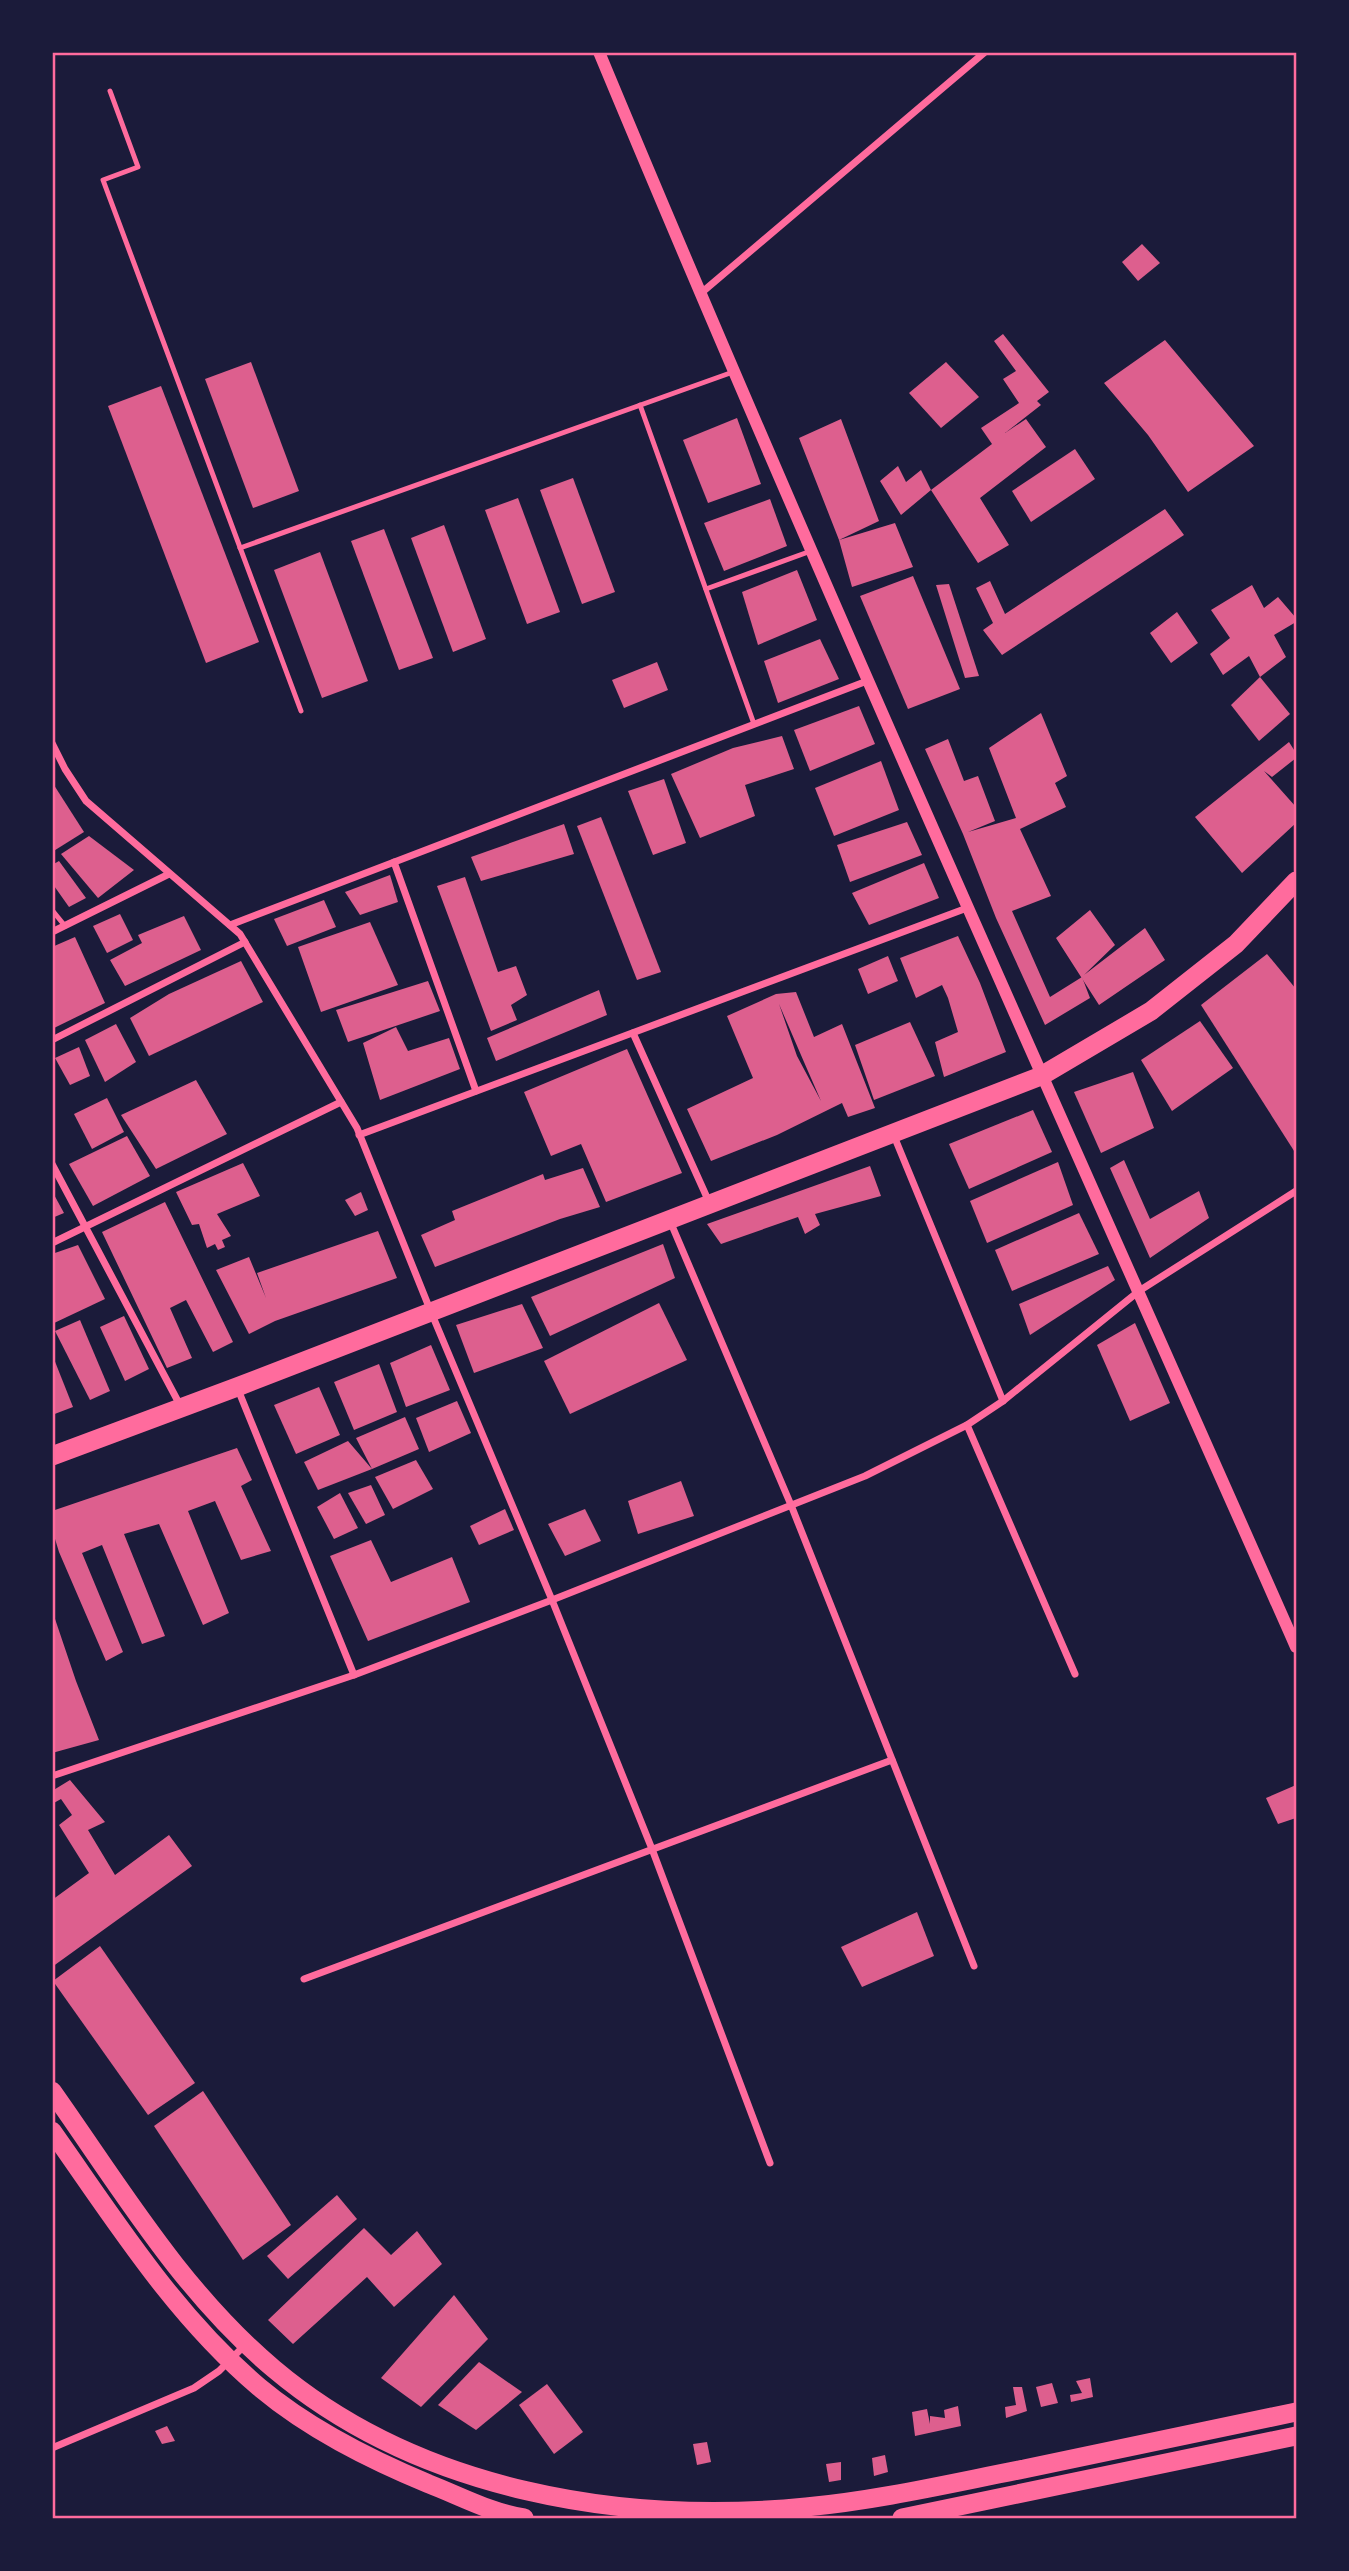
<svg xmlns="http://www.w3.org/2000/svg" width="1349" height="2571" viewBox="0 0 1349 2571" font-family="Cabin,sans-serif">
<rect width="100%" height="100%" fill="#1b1b3a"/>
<g fill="#dd5f8e" fill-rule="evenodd">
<path d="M1142,244L1160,263L1138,281L1122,262Z"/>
<path d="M1003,334L1049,392L1037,401L1041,405L1005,433L1026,419L1046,447L980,498L1009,545L978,563L931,490L992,444L981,428L1019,403L1003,379L1016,371L994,341Z"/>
<path d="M1165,340L1254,446L1188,492L1148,435L1104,383Z"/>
<path d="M251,362L299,491L253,508L205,379Z"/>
<path d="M946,362L979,397L941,428L909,393Z"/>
<path d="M161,386L259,642L206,663L108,406Z"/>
<path d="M737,418L761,484L708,503L683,440Z"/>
<path d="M841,419L879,521L839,540L895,523L913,567L852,587L839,540L799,438Z"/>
<path d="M1075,449L1095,479L1031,522L1012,491Z"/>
<path d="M898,466L906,482L921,470L931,490L901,515L880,481Z"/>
<path d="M573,478L615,592L582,604L540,490Z"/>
<path d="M518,498L560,612L527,624L485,510Z"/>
<path d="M770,499L787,546L724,571L704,523Z"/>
<path d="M1165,509L1184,535L1002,655L983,630L993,623L976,588L990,581L1005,614Z"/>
<path d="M444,525L486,639L453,652L411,538Z"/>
<path d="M384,529L433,658L399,670L351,541Z"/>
<path d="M320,552L368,681L322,698L274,570Z"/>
<path d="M797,570L817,620L758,645L742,592Z"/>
<path d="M913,576L960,689L908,709L860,596Z"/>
<path d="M949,584L979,676L965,678L936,585Z"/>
<path d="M1252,585L1264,608L1278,597L1296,618V622L1274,635L1286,657L1260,677L1249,656L1223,675L1210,654L1230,638L1211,610Z"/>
<path d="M1177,612L1198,643L1171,663L1150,633Z"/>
<path d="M820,639L839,679L778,703L764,661Z"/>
<path d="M657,662L668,690L624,708L612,680Z"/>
<path d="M1260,677L1290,714L1259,741L1231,705Z"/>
<path d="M859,706L875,744L810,771L794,730Z"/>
<path d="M1041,713L1067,776L1055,783L1066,807L1020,829L1051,896L1012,911L1050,997L1082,977L1090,998L1045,1025L996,918L963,834L925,749L948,739L964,781L978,776L995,821L968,832L1016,818L989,748Z"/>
<path d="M782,736L794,769L745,785L755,816L700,838L671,774L733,748Z"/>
<path d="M1289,742L1296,753V758L1272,777L1264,771L1296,807V823L1242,873L1195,817Z"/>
<path d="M881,761L899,810L834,836L815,788Z"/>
<path d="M664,779L686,843L653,855L628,791Z"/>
<path d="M52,782L84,832L52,852Z"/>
<path d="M601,817L661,972L637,980L577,826Z"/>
<path d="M907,822L922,855L850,882L837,845Z"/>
<path d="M564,824L574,854L481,881L471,857Z"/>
<path d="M89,836L134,870L98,898L61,854Z"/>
<path d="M59,861L86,898L69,907L52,883V865Z"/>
<path d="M924,863L939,898L869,925L852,893Z"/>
<path d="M390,875L398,902L360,915L345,892Z"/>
<path d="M465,877L498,972L516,966L527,995L511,1005L517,1020L491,1031L437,886Z"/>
<path d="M324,900L336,927L287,946L274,919Z"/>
<path d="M1090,910L1115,945L1084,975L1145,928L1165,960L1099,1005L1056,938Z"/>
<path d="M120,914L133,940L107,953L93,926Z"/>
<path d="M184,916L201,950L125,986L110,960L142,943L138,935Z"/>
<path d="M370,922L398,985L321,1012L298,947Z"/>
<path d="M958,936L980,983L1006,1052L944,1077L935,1042L958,1032L948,998L942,985L916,998L900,958Z"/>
<path d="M75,937L105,1003L52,1029V947Z"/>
<path d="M1267,954L1296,989V1154L1201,1005Z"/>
<path d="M888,956L898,981L868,994L858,969Z"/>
<path d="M241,961L263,1002L149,1056L130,1018L169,994Z"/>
<path d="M428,981L440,1011L348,1042L336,1010Z"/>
<path d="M599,990L607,1015L496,1061L487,1038Z"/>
<path d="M796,992L814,1037L842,1024L875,1108L848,1117L842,1103L777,1135L711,1161L687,1109L753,1078L727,1016L776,994ZM779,1004L804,1062L821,1101L797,1056Z"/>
<path d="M1200,1021L1233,1068L1172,1111L1141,1060Z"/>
<path d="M910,1022L935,1076L874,1100L855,1045Z"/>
<path d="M116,1024L136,1062L105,1082L85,1040Z"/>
<path d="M396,1027L408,1051L449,1038L460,1069L380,1100L363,1043Z"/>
<path d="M79,1047L90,1076L70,1085L55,1058Z"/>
<path d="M627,1049L682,1173L606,1202L581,1144L551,1156L524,1092Z"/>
<path d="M1133,1072L1154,1128L1101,1153L1074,1092Z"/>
<path d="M196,1080L227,1134L156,1169L121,1115Z"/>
<path d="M107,1098L124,1132L92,1149L74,1114Z"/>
<path d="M1033,1110L1052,1152L969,1189L949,1144Z"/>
<path d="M127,1136L150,1176L93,1206L69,1164Z"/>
<path d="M1124,1160L1150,1219L1199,1191L1209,1218L1150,1258L1110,1168Z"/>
<path d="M1058,1162L1073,1205L987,1243L970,1201Z"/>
<path d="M243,1163L260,1196L217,1214L231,1236L222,1240L225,1247L218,1250L215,1244L207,1248L199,1224L192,1225L176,1192Z"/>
<path d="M870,1166L881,1196L815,1214L820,1225L805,1234L798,1217L721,1244L707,1224Z"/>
<path d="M583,1168L600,1207L560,1219L435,1267L421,1235L455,1220L452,1211L543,1174L545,1180Z"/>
<path d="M52,1191L64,1213L52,1218Z"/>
<path d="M361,1192L368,1210L355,1216L345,1200Z"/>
<path d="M165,1202L233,1342L213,1352L186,1300L170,1308L192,1358L167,1368L102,1232Z"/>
<path d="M1079,1213L1099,1254L1012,1291L995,1250Z"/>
<path d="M378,1231L397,1278L275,1321L249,1334L216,1270L249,1257L266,1298L257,1273Z"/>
<path d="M663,1244L675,1278L550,1336L531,1297Z"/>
<path d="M78,1245L105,1299L52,1324V1254Z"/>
<path d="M1108,1266L1115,1280L1030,1335L1019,1304Z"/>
<path d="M659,1303L687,1360L570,1414L544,1361Z"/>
<path d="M522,1304L543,1348L474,1373L456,1325Z"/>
<path d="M124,1316L149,1369L125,1381L100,1327Z"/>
<path d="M80,1320L110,1391L90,1400L55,1331Z"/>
<path d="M1135,1323L1170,1403L1130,1421L1097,1345Z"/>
<path d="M431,1345L450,1390L406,1407L390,1363Z"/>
<path d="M52,1354L73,1407L52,1415Z"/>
<path d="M379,1364L397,1412L354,1430L334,1382Z"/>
<path d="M319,1387L340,1435L296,1454L274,1405Z"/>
<path d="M457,1401L471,1433L429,1452L416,1418Z"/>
<path d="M405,1417L419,1449L372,1469L318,1490L304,1462L348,1441L372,1469L356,1438Z"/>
<path d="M237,1448L252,1480L241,1486L271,1551L241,1560L215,1501L188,1511L229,1613L203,1625L159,1524L124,1534L165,1636L142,1644L102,1545L82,1553L123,1652L106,1661L59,1552L52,1529V1511Z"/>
<path d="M416,1460L433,1489L393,1509L375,1477Z"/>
<path d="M681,1481L694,1516L638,1534L628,1501Z"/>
<path d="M371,1485L385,1515L366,1524L348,1493Z"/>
<path d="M340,1493L358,1528L334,1539L317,1507Z"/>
<path d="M505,1509L514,1530L479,1545L470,1526Z"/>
<path d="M585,1509L601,1541L565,1556L548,1524Z"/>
<path d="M371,1540L391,1582L452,1557L470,1602L368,1641L330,1556Z"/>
<path d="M52,1610L76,1681L99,1740L52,1753Z"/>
<path d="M70,1780L105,1822L88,1830L115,1875L169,1835L192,1866L52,1967V1900L89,1873L59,1825L72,1815L61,1799L52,1804V1791Z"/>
<path d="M1296,1785V1818L1278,1824L1266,1798Z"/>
<path d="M917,1912L934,1956L862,1987L841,1947Z"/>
<path d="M100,1946L195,2083L148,2115L53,1981Z"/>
<path d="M203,2091L291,2225L243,2260L154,2126Z"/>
<path d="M337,2195L357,2219L288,2279L267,2256Z"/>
<path d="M364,2228L391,2255L417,2231L442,2264L394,2307L367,2277L293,2344L268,2320Z"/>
<path d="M454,2295L488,2339L421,2407L381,2378Z"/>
<path d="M479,2362L522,2392L476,2430L438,2405Z"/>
<path d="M1090,2378L1093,2397L1071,2402L1070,2395L1082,2393L1076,2381Z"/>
<path d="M1052,2383L1058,2403L1041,2407L1036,2387Z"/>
<path d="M547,2384L583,2432L554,2454L519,2405Z"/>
<path d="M1013,2387H1022L1027,2411L1006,2418L1005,2407L1016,2405Z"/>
<path d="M958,2406L961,2426L915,2436L912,2412L927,2409L930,2424V2416L945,2418L944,2410Z"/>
<path d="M167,2426L175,2441L162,2444L155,2431Z"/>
<path d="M707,2442L711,2462L697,2465L693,2444Z"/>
<path d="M885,2455L888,2472L874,2476L872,2458Z"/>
<path d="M841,2462V2480L829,2482L826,2464Z"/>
</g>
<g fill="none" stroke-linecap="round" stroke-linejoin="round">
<g stroke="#ff6b9d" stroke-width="5">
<path d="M110,91L138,167L103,180L301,711"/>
<path d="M640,405L754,724"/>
<path d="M240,548L733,372"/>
<path d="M706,589L811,551"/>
<path d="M52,910L65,926"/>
</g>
<g stroke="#ff6b9d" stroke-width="7">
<path d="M700,294L985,52"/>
<path d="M52,743L65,769L86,801L240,934L357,1128L431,1312L552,1600L652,1849L770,2163"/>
<path d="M394,862L476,1091"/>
<path d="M230,925L867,681"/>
<path d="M52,932L169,874"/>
<path d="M633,1033L709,1202"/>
<path d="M52,1040L245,942"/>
<path d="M359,1135L967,908"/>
<path d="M894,1136L1003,1401"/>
<path d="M52,1164L181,1407"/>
<path d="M670,1221L791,1505L974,1966"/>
<path d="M52,1243L341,1102"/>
<path d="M237,1387L354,1675"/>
<path d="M967,1425L1075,1674"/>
<path d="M52,1776L354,1675L552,1600L865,1476L967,1425L1003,1401L1139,1291L1296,1191"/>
<path d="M304,1979L892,1760"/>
<path d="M52,2448L194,2388L219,2371L246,2344"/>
</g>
<path stroke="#ff6b9d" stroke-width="12" d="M599,52C822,588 1061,1116 1296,1647"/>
<g stroke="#ff6b9d" stroke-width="19">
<path d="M52,1456L237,1387L1041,1076L1151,1011L1236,944L1296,881"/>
<path d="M52,2091C120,2187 182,2292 274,2369C419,2491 622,2525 806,2507C880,2500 952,2483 1024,2469C1115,2450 1206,2431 1296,2412"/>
<path d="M52,2131C115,2220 174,2315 259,2387C309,2429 369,2459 429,2484C460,2496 491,2513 524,2518"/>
<path d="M902,2518L1296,2436"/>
</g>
</g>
<rect width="1349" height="2571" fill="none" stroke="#1b1b3a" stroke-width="108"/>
<rect x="54" y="54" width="1241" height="2463" fill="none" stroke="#ff6b9d" stroke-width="2.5"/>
</svg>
